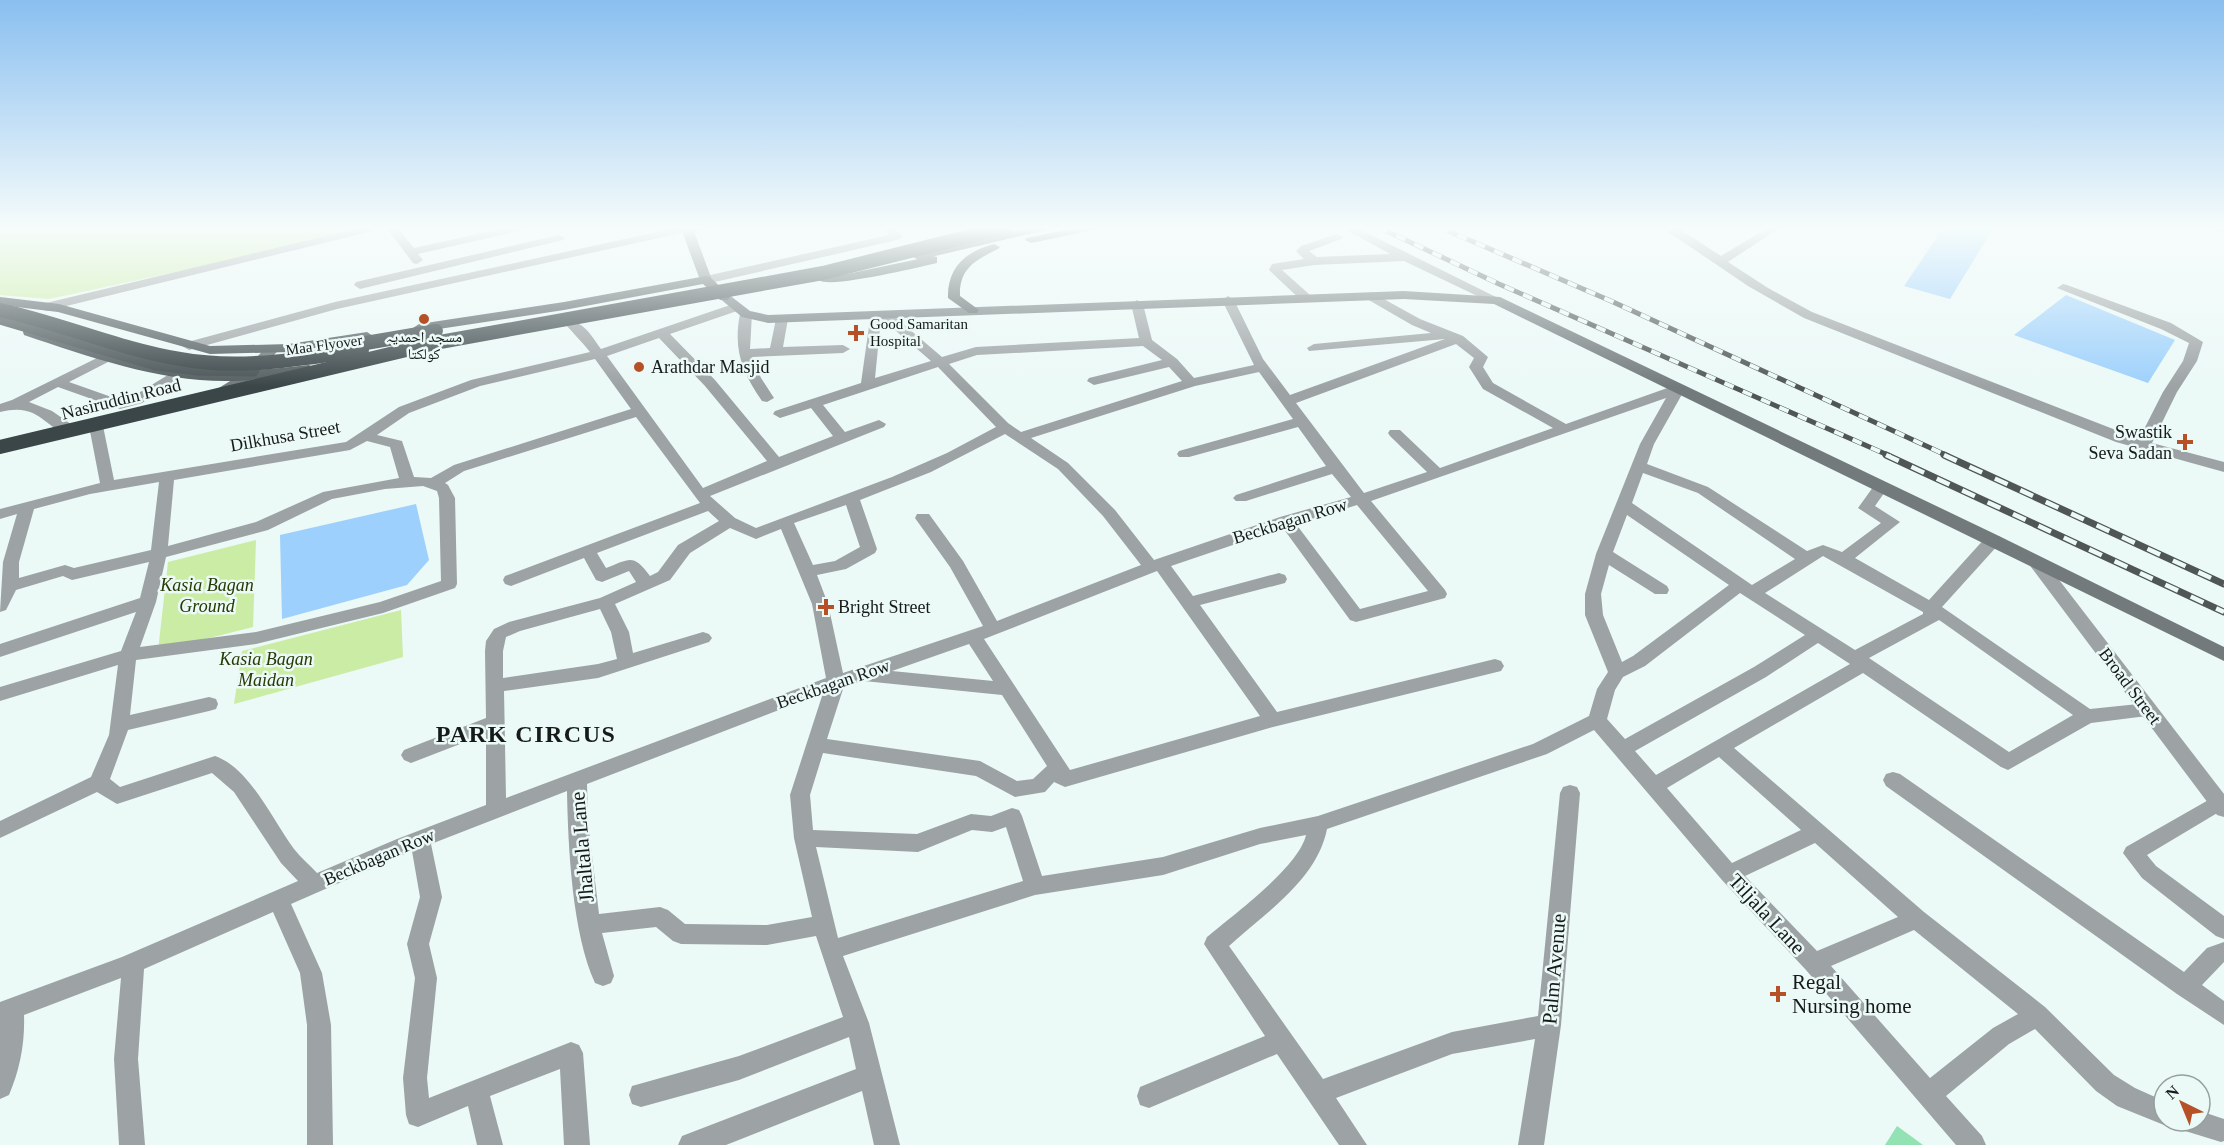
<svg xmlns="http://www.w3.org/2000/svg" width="2224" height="1145" viewBox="0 0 2224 1145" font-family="'Times New Roman','Noto Naskh Arabic',serif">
<rect width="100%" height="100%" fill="#ebf9f7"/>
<g fill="#cbeca5">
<path d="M0,227H367L236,259L49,299L0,295Z"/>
<path d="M256,540L253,627L158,651L168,562Z"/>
<path d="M401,610L403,657L234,704L242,651Z"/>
</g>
<g fill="#9dd0fc">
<path d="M1944,227H1994L1950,299L1904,286Z"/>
<path d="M2066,295L2175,340L2148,383L2014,335Z"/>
<path d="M416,504L429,560L407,585L282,619L280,535Z"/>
</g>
<path fill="#92e2b4" d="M1897,1126L1923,1145H1885Z"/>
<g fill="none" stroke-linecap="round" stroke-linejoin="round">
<g fill="#9da2a4" fill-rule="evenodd">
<path d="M364,227H383L381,229L46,311L40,307L46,303Z"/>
<path d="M386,227H397L414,248L509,227H529L523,230L418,254L423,260L417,264L413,263Z"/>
<path d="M680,227H714L708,230L686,232L337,309L189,350L182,346L184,343L335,302Z"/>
<path d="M883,227H894L903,237L897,240L706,284L700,280L706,276L889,235Z"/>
<path d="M1341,227H1355L1502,300L1500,303H1492L1404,261L1314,265L1282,270L1310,295L1312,298L1310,301H1302L1269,270L1272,264L1304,259L1296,251L1301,246L1337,234L1343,237L1341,239L1309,251L1317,257L1390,254Z"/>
<path d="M1661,227L1678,228L1721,256L1769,227H1781L1728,262L1768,288L1812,312L2139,439L2163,392L2183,361L2189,343L2161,329L2057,288L2063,284L2067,285L2171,323L2203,342L2197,361L2177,392L2152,443L2224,462V472L2116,442L1804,318L1748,286Z"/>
<path d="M2206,227H2224V233L2208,229Z"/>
<path d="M559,235L565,238L563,240L360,289L354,285L356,282Z"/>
<path d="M1371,292L1420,319L1463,336L1488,357L1483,367L1493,383L1566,424L1673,386H1683L1685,389L1654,444L1647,464L1708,487L1807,551L1823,545L1842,552L1881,523L1858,508L1876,483H1886L1889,486L1875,506L1900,522L1855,558L1929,600L1987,536H1999L2001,540L1999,544L1942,607L2090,709L2148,703L2155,705L2157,710L2155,715L2091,723L2008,770L2001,767L1863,673L1734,748L1924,912L2045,1007L2114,1075L2135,1088L2164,1101V1121L2173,1122L2164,1125L2117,1106L2096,1091L2035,1029L2009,1044L1946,1096L1982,1136L1986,1145H1956L1806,970L1722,880L1594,730L1547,754L1327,829C1317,880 1265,913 1229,946L1323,1079L1452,1032L1538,1016L1560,793L1563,787L1570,785L1577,787L1580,793L1561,1025L1544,1145H1518L1535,1039L1452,1054L1336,1098L1367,1145H1339L1277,1054L1149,1108L1140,1105L1137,1096L1140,1087L1265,1036L1204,944L1207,937C1233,915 1299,867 1306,835L1260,844L1163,875L1035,895L843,956L869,1023L900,1145H874L862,1091L726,1145H678L682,1136L856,1069L849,1037L739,1080L641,1107L632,1104L629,1095L632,1086L739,1056L843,1017L816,936L767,945L681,944L673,941L656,927L602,933L614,976L611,983L603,986L595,983C572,933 568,846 567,791L431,844L442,897L429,944L437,978L427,1078L429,1098L571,1042L579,1045L583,1053L590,1145H564L560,1069L490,1096L503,1145H477L468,1106L418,1127L409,1124L406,1115L403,1078L415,978L407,944L420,897L412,851L291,904L322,973L331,1025L333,1145H307V1025L300,973L273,912L144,969L138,1059L145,1145H119L114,1059L121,978L24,1015C25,1043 20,1069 9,1095L0,1099V1002L122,957L298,881L281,863L234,792L212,773L117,804L97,792L0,838V821L91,777L109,735L118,665L0,701V687L121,651L136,612L0,657V644L140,598L149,562L72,580L63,576L16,590L6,610L0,612L3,562L17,514L0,519V509L100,483L89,426L91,423H101L103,426L114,480L346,442L399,407L471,380L590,352C582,342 574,334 566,325L567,322C583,319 593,338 601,349L736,303L740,304L742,307L740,310L670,334L715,380L779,457L833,436L811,408L780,418L773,414L775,411L861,383L871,312L888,311L942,357L976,347L1139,338L1131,304L1137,300L1143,304L1152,340L1177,359L1194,378L1254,365L1222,300L1228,296L1234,300L1263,359L1290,395L1445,339L1309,351L1307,348L1314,344L1431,333L1412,325L1367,299L1365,296ZM881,318L931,361L875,378ZM659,338L705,386L767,461L703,488L607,356ZM1456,344L1474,358L1469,367L1483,389L1553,428L1440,468L1400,430H1390L1388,433L1390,436L1427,472L1364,493L1296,403ZM1143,346L1162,360L1089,378L1087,381L1094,385L1169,367L1182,381L1021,432L1008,423L949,364L977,355ZM595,359L631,409L454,465L431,478L414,477L402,441L377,435L409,413L480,386ZM938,367L996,427L947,453L892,477L756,528L735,518L710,496L884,427L886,424L879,420L845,432L823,405ZM1259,372L1293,419L1179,451L1177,454L1179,457H1189L1298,427L1326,466L1236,495L1233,498L1236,501H1246L1332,474L1351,497L1280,517L1154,560L1115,510L1068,463L1031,438L1195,386ZM1666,398L1640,444L1596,554L1585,594V615L1608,672L1597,689L1589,716L1533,744L1318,816L1260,828L1163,857L1042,876L1022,816L1019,810L1012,808L991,816L971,814L917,834L813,830L810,795L823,753L976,776L1015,797L1045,792L1054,782L1065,787L1273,727L1501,671L1504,666L1501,661L1495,659L1277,712L1200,605L1285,583L1287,579L1285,575L1279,573L1193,596L1171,566L1283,528L1350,620L1356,622L1445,598L1447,594L1445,590L1371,501ZM636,417L700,503L505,576L503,580L505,584L511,586L584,558L596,580L602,582L629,571L636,582L600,598L509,622L494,629L486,641L485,651L486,718L404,750L401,755L404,760L411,763L486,734V805L397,839L317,873C310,865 301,858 294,849C273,821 250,768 215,756L120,787L110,779L128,730L209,711L216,709L218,704L216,699L209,697L130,715L136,660L256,644L383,613L455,588L457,584L455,498L448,485L445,483L464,471ZM1005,434L1058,469L1103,516L1141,565L997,621L963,561L929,514H917L915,518L950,567L983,626L843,673L828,604L817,575L846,569L875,553L877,549L860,500L931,472ZM367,441L390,447L399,478L323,492L256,522L168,546L174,480L350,450ZM1643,473L1698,493L1795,559L1752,585L1632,503ZM159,482L151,550L74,568L65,565L19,578V562L34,509L90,494ZM423,486L437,491L439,498L441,581L380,602L256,632L140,647L156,602L166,557L268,530L332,499L385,489ZM846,505L860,547L835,561L813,565L794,523ZM1357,505L1428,591L1360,609L1296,524ZM708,511L719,521L678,545L658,572L650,576C633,553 630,559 606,568L597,553ZM1627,515L1729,585L1633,656L1622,662L1603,615L1601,594L1609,565L1655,594H1667L1669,590L1667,586L1613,552ZM730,528L756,539L781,529L812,604L826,678L506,798L504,691L598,678L709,642L712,638L709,634L703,632L633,653L629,632L615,604L670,580L690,553ZM1823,556L1923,612V614L1855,650L1765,593ZM1157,571L1260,716L1070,770L984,639ZM1740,593L1805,635L1754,667L1625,739L1607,719L1615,690L1623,677L1645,666ZM600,609L611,632L617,659L598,664L503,678V651L506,637L520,631ZM1939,620L1942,622L2073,715L2009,752L1869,658ZM1818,643L1850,664L1656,775L1635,751L1766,677ZM969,644L993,681L892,671ZM864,681L1002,695L1047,766L1033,779L1017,781L980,761L827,739L844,686ZM823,693L790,795L794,838L812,917L767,925L685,924L668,910L660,907L599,914L588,822L587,784ZM1719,757L1801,830L1732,863L1667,788ZM1006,827L1023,881L838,938L816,847L918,852L972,830L992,832ZM1815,843L1898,917L1817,951L1745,876ZM1914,930L2018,1014L1993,1028L1930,1078L1831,966Z"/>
<path d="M746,310L752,314L750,349L770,348L776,319L782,315L788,319L783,347L843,345L850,349L843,353L752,357L761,378L774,398L767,402L762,401C742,372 733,349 740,314Z"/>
<path d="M105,354L110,355L112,358L110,361L69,382L120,400L132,397L176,370L181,369L188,373L142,403L120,409L58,387L29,402L52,411L78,429L80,432L78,435L73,436C42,429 42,402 0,412V404L12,400Z"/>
<path d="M1893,772L1900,774L2184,972L2207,948L2224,942V962L2202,985L2224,1001V1025L2177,994L1886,786L1883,780L1886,774Z"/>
<path d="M2219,794L2224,796V809L2147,855L2156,866L2224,916V939L2216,936L2142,878L2123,853L2126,847Z"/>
<path d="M2200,1111L2224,1119V1141L2221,1142L2182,1130L2179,1121H2200Z"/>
</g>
<path fill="#9da2a4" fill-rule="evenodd" d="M2037,558L2043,559L2224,794V817L2217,815L2031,567L2029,563L2031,559Z"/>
<g fill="#727a7c" fill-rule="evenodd">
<path d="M685,227H696L695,234L712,280L710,283L706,284L700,280L683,234Z"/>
<path d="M1404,291L1500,297L1999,536L2224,647V661L1494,304L1404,299L768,323L742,317L718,297L724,293L728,294L750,311L768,315Z"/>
<path d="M271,346L278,350C267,365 234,402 214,397L212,394L214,391L243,373L266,347Z"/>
</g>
<g fill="#545e61" fill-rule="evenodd">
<path d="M1032,227H1052L1046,230L918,260L912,256L918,252Z"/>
<path d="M1078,227H1099L1093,230L1031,243L1025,240L1027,238Z"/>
<path d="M994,244L1000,247L998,249C975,260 959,269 960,296L979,310L977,313H969L948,298C947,268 966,251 994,244Z"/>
<path d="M933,256L937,257V263C919,267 829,289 819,280L825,276L842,275Z"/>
<path d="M706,276L710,277L728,294L730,297L728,300H720L703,284L564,310L419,332L413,328L419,324L564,302Z"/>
<path d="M0,297L59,304L210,346L289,344L367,332L373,336L367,340L289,352L210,354L58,312L0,305Z"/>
<path d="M29,328C63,337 96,351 130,360C193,376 245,372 309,365L316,369L309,373C282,376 254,381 226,381C157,381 90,357 24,335L23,332L24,329Z"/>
</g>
<g stroke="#4f5655" stroke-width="5">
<g id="rail-far1">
<path d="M1378,227L1499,284L1890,456"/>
<path d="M1439,227L1611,301L1948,456"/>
</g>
</g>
<g stroke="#4f5655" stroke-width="7">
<g id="rail">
<path d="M1886,455L2224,612"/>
<path d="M1944,455L2224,584"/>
</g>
</g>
<use href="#rail-far1" stroke="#ebf9f7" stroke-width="4" stroke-dasharray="10" stroke-linecap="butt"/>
<use href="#rail" stroke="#ebf9f7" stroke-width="4.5" stroke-dasharray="14" stroke-linecap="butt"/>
<path stroke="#485255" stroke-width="13" d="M0,318L156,364L198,369L253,370"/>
<g stroke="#3b4649" stroke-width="14">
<path d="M0,310C61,323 119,349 180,359C240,370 303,359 362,350"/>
<path d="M348,346L436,331"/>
<path d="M0,447L440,342L823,273L1006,227"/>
</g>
</g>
<linearGradient id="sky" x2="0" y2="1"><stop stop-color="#8abff0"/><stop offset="0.59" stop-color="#f6fcfb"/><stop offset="1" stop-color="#f6fcfb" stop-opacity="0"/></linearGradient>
<rect width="2224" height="387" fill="url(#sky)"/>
<g fill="#b65027" stroke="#ebf9f7" stroke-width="2">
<circle cx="424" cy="319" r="6"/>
<path d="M853 324h6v6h6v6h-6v6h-6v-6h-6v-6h6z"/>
<circle cx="639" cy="367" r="6"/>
<path d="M2182 433h6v6h6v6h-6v6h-6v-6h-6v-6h6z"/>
<path d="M823 598h6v6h6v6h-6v6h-6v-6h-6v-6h6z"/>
<path d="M1775 985h6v6h6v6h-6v6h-6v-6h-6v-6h6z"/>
</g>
<g text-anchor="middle" stroke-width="5" stroke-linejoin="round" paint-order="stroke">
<g font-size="15" fill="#161b1a" stroke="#ebf9f7" text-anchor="start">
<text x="870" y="329">Good Samaritan<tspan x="870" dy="17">Hospital</tspan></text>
<text x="424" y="342" text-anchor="middle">مسجد احمدیہ<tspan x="424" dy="17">کولکتا</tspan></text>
</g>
<g font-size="15" fill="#161b1a" stroke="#ebf9f7">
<text transform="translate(324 345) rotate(-8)" y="5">Maa Flyover</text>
</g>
<g font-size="18" fill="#161b1a" stroke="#ebf9f7" text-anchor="start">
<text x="651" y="373">Arathdar Masjid</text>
<text x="2172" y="438" text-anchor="end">Swastik<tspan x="2172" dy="21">Seva Sadan</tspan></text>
<text x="838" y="613">Bright Street</text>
</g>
<g font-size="18" fill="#161b1a" stroke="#ebf9f7">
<text transform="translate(121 399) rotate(-14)" y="6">Nasiruddin Road</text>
<text transform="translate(285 436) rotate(-10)" y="6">Dilkhusa Street</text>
<text transform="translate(1290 521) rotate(-17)" y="6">Beckbagan Row</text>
<text transform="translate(833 684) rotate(-19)" y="6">Beckbagan Row</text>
<text transform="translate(2130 686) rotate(53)" y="6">Broad Street</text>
<text transform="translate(379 857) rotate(-23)" y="6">Beckbagan Row</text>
</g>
<g font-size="18" font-style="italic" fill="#263a04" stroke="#ebf9f7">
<text x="207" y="591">Kasia Bagan<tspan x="207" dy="21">Ground</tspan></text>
<text x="266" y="665">Kasia Bagan<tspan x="266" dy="21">Maidan</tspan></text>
</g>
<g font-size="21" fill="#161b1a" stroke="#ebf9f7">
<text transform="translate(582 847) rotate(-95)" y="7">Jhaltala Lane</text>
<text transform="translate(1767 914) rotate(47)" y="7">Tiljala Lane</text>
<text transform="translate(1554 969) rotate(-85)" y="7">Palm Avenue</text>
</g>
<g font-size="21" fill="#161b1a" stroke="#ebf9f7" text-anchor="start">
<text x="1792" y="989">Regal<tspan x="1792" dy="24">Nursing home</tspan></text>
</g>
<g font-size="24" font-weight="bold" letter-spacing="1.5" fill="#161b1a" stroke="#ebf9f7">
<text x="526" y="742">PARK CIRCUS</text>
</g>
</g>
<g transform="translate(2182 1103) rotate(317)"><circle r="28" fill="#ebf9f7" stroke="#96a09f" stroke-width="1.5"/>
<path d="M0-4.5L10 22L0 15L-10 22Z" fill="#b65027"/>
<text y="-9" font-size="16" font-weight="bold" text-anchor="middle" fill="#161b1a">N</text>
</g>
</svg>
